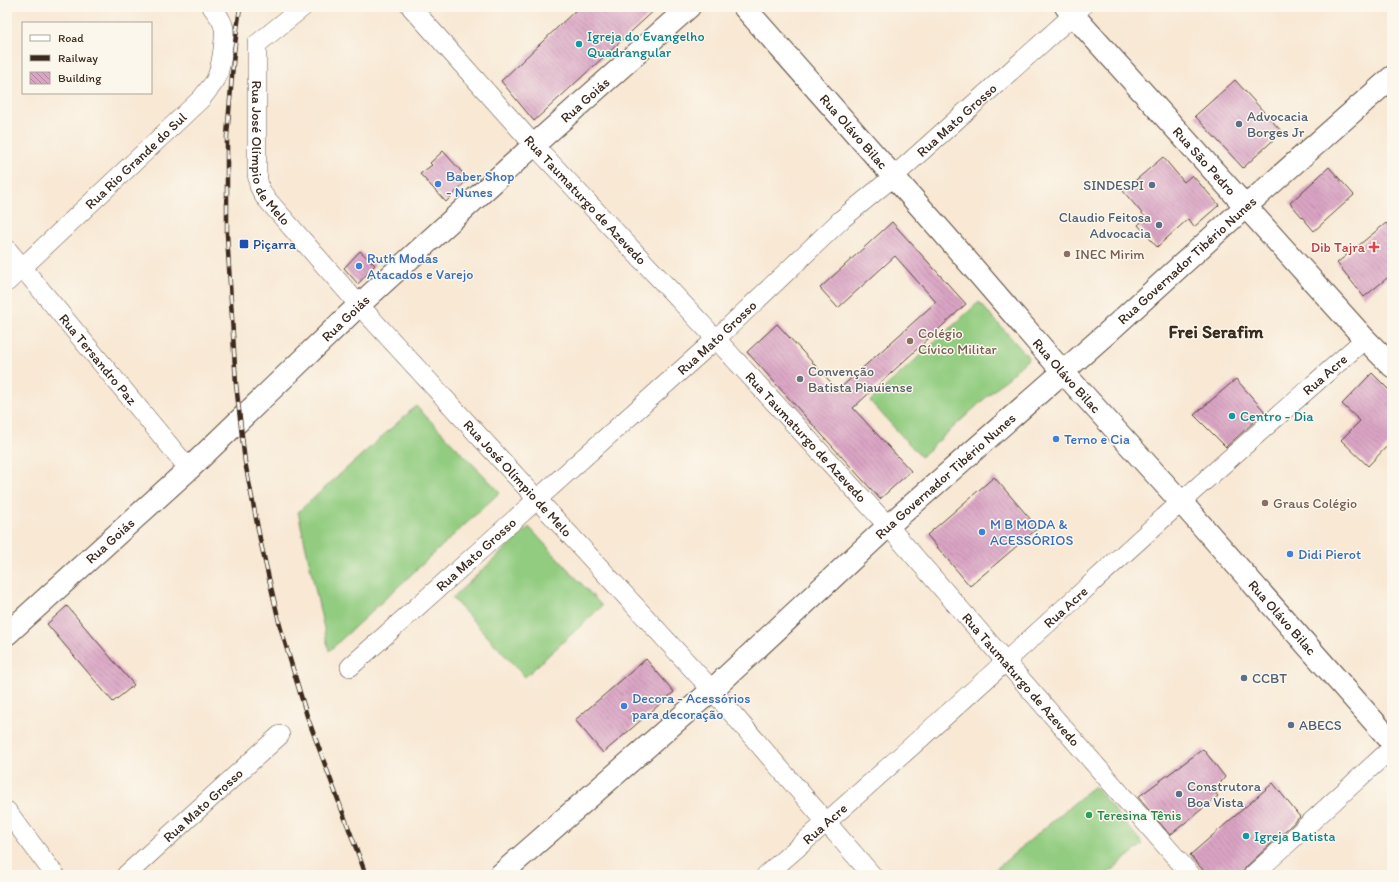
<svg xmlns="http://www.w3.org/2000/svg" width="1399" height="882" viewBox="0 0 1399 882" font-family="Itim,sans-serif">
<defs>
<pattern id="building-back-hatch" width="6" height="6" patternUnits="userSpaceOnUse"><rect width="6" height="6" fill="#daa4c5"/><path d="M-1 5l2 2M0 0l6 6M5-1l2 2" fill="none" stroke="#b2869f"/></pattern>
</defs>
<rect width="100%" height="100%" fill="#fbf7ec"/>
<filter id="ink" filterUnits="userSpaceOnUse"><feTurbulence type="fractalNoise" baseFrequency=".025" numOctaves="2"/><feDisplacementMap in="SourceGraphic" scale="8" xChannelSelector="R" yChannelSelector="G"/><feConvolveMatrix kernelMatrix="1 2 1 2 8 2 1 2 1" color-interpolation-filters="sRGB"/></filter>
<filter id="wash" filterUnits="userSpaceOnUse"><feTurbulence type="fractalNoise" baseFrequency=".012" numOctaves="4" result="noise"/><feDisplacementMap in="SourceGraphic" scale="16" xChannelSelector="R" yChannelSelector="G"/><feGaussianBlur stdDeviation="0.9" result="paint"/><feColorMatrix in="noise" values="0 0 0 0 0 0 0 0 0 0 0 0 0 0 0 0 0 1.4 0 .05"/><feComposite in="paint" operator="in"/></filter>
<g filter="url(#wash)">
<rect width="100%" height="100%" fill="#f8e8d4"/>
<g fill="#92cc80" stroke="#667b4f">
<path d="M979,302L1029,358L921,457L870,401Z"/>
<path d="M416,406L500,492L329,651L298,512Z"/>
<path d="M529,527L602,606L525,677L452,598Z"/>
<path d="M1094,786L1143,844L1106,875H989Z"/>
</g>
<g id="blocks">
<g fill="url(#building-back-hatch)">
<path d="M579,7H658L534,121L501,81Z"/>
<path d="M1235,80L1282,132L1243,168L1195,116Z"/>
<path d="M443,151L468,179L446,202L420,174L432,165L430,163Z"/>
<path d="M1163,157L1184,182L1192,175L1219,205L1194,227L1188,219L1157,247L1138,225L1146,218L1123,191Z"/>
<path d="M1329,167L1354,195L1314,231L1290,203Z"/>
<path d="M892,222L966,304L853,408L911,471L880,499L747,352L777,324L838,390L936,302L895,256L838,308L820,288Z"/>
<path d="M1386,223L1392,231V274L1364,297L1337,263Z"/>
<path d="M360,251L375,265L358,284L344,268Z"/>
<path d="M1372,373L1392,393V441L1368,466L1341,440L1360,421L1342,404Z"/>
<path d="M1236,379L1265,412L1226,447L1194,415Z"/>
<path d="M994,477L1038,528L970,586L927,535Z"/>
<path d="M67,606L134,685L113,702L47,624Z"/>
<path d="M646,659L674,692L603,753L575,720Z"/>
<path d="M1203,749L1225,777L1214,791L1218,796L1170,835L1138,797Z"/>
<path d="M1273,783L1300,817L1246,867L1242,875H1207L1190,855Z"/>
</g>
</g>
</g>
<g filter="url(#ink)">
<use href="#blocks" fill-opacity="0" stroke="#574639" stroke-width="1"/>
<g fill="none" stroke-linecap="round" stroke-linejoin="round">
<g stroke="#574639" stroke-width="20">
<g id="street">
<path id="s1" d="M303,7L257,44V173L259,186L264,196L359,305L712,690L872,875"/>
<path id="s2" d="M411,7L534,145L716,339L888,526L1191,875"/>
<path id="s3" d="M7,249L189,469"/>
<path id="s4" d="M7,282L202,98C206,92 211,87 215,81C221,70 225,40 224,29C223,20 216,13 212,7"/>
<path id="s5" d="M350,667L716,339L842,219L893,177L1082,7"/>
<path d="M7,811L55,875"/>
<path id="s6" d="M126,875L280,735"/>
<path id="s7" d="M766,875C907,753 1043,627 1181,502C1242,447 1304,393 1365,339"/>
<path d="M1253,875L1392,748"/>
</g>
</g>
<g stroke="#574639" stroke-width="24">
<g id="secondary">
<path id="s8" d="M744,7L946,236L1063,372L1181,502L1392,742"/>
<path id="s9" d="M1066,7L1365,339L1392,366"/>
<path id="s10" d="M7,634L189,469L359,305L534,145L689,7"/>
<path id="s11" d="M500,875L712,690L888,526L1106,334L1245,207L1392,77"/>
</g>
</g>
<use href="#street" stroke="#fff" stroke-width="19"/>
<use href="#secondary" stroke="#fff" stroke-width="22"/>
<g stroke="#3b2a1e" stroke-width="4.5">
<path id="rail" d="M240,7L234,52L227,136V234L236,384L245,462L261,544L280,626L307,716L366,875"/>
</g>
<use href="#rail" stroke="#fbf7ec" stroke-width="3" stroke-dasharray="9" stroke-linecap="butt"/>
</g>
</g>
<g fill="#0f9aa8" stroke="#fbf7ec" stroke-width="1.5">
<circle cx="579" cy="44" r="4"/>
<circle cx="1232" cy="416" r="4"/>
<circle cx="1246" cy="836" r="4"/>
</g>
<g fill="#5c6f8a" stroke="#fbf7ec" stroke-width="1.5">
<circle cx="1239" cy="124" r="4"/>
<circle cx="1152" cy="185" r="4"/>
<circle cx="1159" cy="225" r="4"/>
<circle cx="1244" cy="678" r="4"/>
<circle cx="1291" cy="725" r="4"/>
<circle cx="1179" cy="794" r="4"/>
</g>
<g fill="#3f7fe0" stroke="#fbf7ec" stroke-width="1.5">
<circle cx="438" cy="184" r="4"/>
<circle cx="359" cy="266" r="4"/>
<circle cx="1056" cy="439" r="4"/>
<circle cx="982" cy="532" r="4"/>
<circle cx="1290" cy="554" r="4"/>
<circle cx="624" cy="706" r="4"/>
</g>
<rect fill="#1a4fb4" stroke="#fbf7ec" stroke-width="1.5" x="239" y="239" width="10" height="10" rx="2"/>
<path fill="#e0444e" stroke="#fbf7ec" stroke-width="1.5" d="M1372 241h4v4h4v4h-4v4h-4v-4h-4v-4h4z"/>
<g fill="#8d6e63" stroke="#fbf7ec" stroke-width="1.5">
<circle cx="1067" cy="254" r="4"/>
<circle cx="910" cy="341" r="4"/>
<circle cx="1265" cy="503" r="4"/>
</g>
<circle fill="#6b7280" stroke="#fbf7ec" stroke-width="1.5" cx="800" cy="379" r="4"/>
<circle fill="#2e9e5b" stroke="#fbf7ec" stroke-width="1.5" cx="1089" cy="815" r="4"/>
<g text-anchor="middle" stroke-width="3" stroke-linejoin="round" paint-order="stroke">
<g font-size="14" fill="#0d838f" stroke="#fbf7ec" text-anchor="start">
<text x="587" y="41">Igreja do Evangelho<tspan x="587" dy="16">Quadrangular</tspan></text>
<text x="1240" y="421">Centro - Dia</text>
<text x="1254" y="841">Igreja Batista</text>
</g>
<g font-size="14" fill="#3b2a1e" stroke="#fbf7ec">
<text dy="5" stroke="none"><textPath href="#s10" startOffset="787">Rua Goiás</textPath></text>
<text dy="5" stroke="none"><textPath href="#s5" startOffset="817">Rua Mato Grosso</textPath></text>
<text dy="5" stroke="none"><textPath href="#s8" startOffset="166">Rua Olávo Bilac</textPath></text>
<text dy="5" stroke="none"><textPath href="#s1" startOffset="172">Rua José Olímpio de Melo</textPath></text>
<text dy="5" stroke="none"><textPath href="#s4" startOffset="177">Rua Rio Grande do Sul</textPath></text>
<text dy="5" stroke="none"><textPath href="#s9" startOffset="207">Rua São Pedro</textPath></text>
<text dy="5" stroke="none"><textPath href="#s2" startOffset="260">Rua Taumaturgo de Azevedo</textPath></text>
<text dy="5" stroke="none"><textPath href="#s11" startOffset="922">Rua Governador Tibério Nunes</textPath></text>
<text dy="5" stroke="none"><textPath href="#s10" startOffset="463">Rua Goiás</textPath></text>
<text dy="5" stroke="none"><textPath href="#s5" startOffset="493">Rua Mato Grosso</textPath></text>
<text dy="5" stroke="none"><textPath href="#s3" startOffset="143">Rua Tersandro Paz</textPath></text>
<text dy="5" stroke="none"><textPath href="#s7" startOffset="750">Rua Acre</textPath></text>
<text dy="5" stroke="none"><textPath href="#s8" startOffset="490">Rua Olávo Bilac</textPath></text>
<text dy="5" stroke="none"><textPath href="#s2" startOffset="584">Rua Taumaturgo de Azevedo</textPath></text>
<text dy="5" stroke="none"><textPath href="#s11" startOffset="598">Rua Governador Tibério Nunes</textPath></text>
<text dy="5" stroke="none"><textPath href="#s1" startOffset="592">Rua José Olímpio de Melo</textPath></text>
<text dy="5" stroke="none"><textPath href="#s10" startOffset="139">Rua Goiás</textPath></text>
<text dy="5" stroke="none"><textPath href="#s5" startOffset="169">Rua Mato Grosso</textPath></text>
<text dy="5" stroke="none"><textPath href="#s7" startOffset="402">Rua Acre</textPath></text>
<text dy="5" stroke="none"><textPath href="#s8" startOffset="814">Rua Olávo Bilac</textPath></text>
<text dy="5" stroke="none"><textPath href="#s2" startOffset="908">Rua Taumaturgo de Azevedo</textPath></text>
<text dy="5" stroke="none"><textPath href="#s6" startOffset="104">Rua Mato Grosso</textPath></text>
<text dy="5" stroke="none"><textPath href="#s7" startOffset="78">Rua Acre</textPath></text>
</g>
<g font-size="14" fill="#4e5e75" stroke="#fbf7ec" text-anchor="start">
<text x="1247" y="121">Advocacia<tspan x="1247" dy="16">Borges Jr</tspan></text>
<text x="1144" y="190" text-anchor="end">SINDESPI</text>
<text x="1151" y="222" text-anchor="end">Claudio Feitosa<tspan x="1151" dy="16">Advocacia</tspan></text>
<text x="1252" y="683">CCBT</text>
<text x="1299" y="730">ABECS</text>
<text x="1187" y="791">Construtora<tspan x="1187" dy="16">Boa Vista</tspan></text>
</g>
<g font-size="14" fill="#366cbe" stroke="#fbf7ec" text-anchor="start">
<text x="446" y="181">Baber Shop<tspan x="446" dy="16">- Nunes</tspan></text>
<text x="367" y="263">Ruth Modas<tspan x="367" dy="16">Atacados e Varejo</tspan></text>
<text x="1064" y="444">Terno e Cia</text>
<text x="990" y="529">M B MODA &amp;<tspan x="990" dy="16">ACESSÓRIOS</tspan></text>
<text x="1298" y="559">Didi Pierot</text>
<text x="632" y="703">Decora - Acessórios<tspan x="632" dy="16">para decoração</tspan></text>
</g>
<g font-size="14" fill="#164399" stroke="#fbf7ec" text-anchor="start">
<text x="253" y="249">Piçarra</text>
</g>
<g font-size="14" fill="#be3a42" stroke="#fbf7ec" text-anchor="end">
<text x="1365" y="252">Dib Tajra</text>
</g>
<g font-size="14" fill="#785e54" stroke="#fbf7ec" text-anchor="start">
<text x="1075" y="259">INEC Mirim</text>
<text x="918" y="338">Colégio<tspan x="918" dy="16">Cívico Militar</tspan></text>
<text x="1273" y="508">Graus Colégio</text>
</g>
<g font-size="14" fill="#5b616d" stroke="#fbf7ec" text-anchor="start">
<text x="808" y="376">Convenção<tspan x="808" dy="16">Batista Piauiense</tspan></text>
</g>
<g font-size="14" fill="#27864d" stroke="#fbf7ec" text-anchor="start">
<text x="1097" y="820">Teresina Tênis</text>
</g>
<g font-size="18" font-weight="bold" fill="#3b2a1e" stroke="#fbf7ec">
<text x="1216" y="338">Frei Serafim</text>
</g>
</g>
<rect width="1399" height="882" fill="none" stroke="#fbf7ec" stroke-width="24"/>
<rect x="22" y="22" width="130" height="72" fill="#fbf7ec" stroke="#aea59a"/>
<rect x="30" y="35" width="20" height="6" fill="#ffffff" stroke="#aea59a"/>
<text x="58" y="42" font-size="12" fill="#3b2a1e">Road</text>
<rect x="30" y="55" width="20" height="6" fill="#3b2a1e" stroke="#aea59a"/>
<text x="58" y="62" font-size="12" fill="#3b2a1e">Railway</text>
<rect x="30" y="72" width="20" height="12" fill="url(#building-back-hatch)" stroke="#aea59a"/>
<text x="58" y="82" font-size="12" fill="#3b2a1e">Building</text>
</svg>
